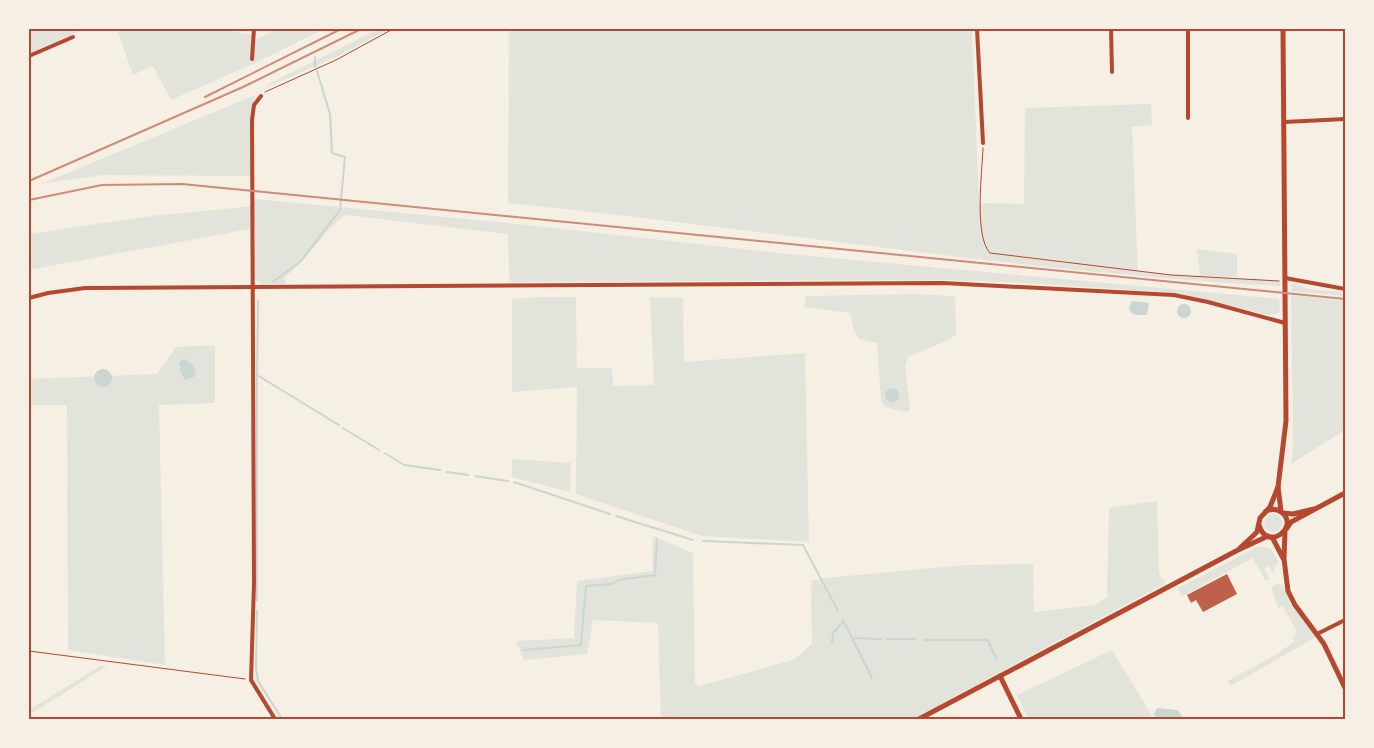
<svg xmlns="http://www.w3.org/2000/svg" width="1374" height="748" viewBox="0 0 1374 748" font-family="'Fira Sans Condensed',sans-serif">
<rect width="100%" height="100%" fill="#f6efe4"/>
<g fill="#e2e4dc">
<path d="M29,29H84L29,53Z"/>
<path d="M117,29H221L254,35V41L277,29H324L253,64L171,100L153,66L133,75Z"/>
<path d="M379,29H389L336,57L265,88L272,82Z"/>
<path d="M509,29H972L979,203L1024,204L1025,108L1151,104L1152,125L1132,127L1138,272L1280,281V286C1021,272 765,229 508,203Z"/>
<path d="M255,95L250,119L252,176L103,175L41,184Z"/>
<path d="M254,199L498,222L778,253L1279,299L1280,310L1277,314L1267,315L1179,293L1008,282L951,280L511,282L509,277L508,234L345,215C322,233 307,260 284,278L286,284H262L255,279V228L29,270V234L151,216L254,206Z"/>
<path d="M1197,249L1237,254V277L1200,276Z"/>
<path d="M1293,283L1309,289L1345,292V296L1291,291V284Z"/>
<path d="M913,294L955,296L956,334L951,339L908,357L905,366L910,408L908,412L885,407L881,399L877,343L859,339L854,331L850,313L804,307L806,296Z"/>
<path d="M1291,295L1345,301V430L1291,464L1293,448Z"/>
<path d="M541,297H576L577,368H612L613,386L654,385L650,297L683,298L684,362L805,353L809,542L702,536L576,494L577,387L512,392V299Z"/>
<path d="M215,345V403L159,405L165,665L68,650L67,405H29V379L157,374L176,347Z"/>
<path d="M512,459L571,463L570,492L512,477Z"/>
<path d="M1157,501L1159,572L1161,578L1165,580L1164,584L913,719H661L658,623L593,620L587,654L524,660L516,641L574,638L577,581L652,571L653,536L693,553L695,683L699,686L793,660L812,644L811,581L826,578L964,565L1033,564L1034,612L1095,605L1107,597L1109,508Z"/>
<circle cx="1273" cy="523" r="9"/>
<path d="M1259,546L1271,549L1279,562L1274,568V575L1269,566L1264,569L1270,579L1265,580L1253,558L1182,596L1178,588Z"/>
<path d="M1277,583L1283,586L1292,606L1316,637L1231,686L1228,681L1277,654L1295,641L1292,638L1297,632L1283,606L1278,608L1271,588Z"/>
<path d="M1112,650L1154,719H1028L1017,695Z"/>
<path d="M100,666H107L29,715V710Z"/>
</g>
<g fill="#c9d6d2">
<path d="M1132,301L1149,303L1147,315H1137L1131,313L1129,308Z"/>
<circle cx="1184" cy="311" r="7"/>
<path d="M184,359L192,364L196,371L194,377L185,380L181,373L179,362Z"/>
<circle cx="103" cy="378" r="9"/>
<circle cx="892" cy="395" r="7"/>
<path d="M1157,708L1177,710L1185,719H1157L1154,714Z"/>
</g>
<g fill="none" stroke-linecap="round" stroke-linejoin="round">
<g stroke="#c9d6d2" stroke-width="2">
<path d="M301,29L302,31"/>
<path d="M315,57V67"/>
<path d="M273,282L301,261L340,210L345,157L332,153L330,114L317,71"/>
<path d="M258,301L257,375L339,425"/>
<path d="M343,428L379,450"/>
<path d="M385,453L404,465L440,470"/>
<path d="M447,472L468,475"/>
<path d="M475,476L508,481"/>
<path d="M514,482L610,514"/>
<path d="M616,516L693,540"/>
<path d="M703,541L803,545L838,611"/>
<path d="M257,601V375"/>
<path d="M257,611L256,668L258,681L282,719"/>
<path d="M843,620L852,638L881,639"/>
<path d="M852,638L872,678"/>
<path d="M887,639H915"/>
<path d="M925,640H988L996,659"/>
<path d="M832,643L833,633L843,622"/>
<path d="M524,650L581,645L586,586L612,584L618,580L655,575L657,539"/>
</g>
</g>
<path fill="#bf614a" d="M1227,574L1237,594L1203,612L1196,600L1191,603L1187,595Z"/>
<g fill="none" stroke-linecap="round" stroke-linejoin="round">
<g stroke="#b5482f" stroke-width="1">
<path d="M265,92L336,60L393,29"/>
<path d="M983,148C982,173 974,236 990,253L1171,275L1279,281"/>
<path d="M29,651L245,679"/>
</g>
<g stroke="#b5482f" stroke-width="4">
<path d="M977,29L983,143"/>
<path d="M1111,29L1112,72"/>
<path d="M1188,29V118"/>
<path d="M29,56L73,37"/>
<path d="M252,59L254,29"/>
<path d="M261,96L254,105L252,120L254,583L251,680L275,719"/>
<path d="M1284,122L1345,119"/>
<path d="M1285,278L1345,289"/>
<path d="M29,298L48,293L85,288L943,283L1174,295L1208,302L1285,323"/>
<path d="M1317,634L1345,620"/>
</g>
<g stroke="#b5482f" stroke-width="5">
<path d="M1281,511L1278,487L1286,421L1283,29"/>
<path d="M1283,513L1293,514L1314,509"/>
<path d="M1259,525C1267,553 1301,526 1281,512C1276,508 1271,509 1266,511"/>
<path d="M1287,528L1291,522L1345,493"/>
<path d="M1285,531L1284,559L1288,591L1295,605L1324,644L1345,688"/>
<path d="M1272,537L1283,558"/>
<path d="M1239,549L1257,532L1260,518L1270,507L1278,487"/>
<path d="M1000,676L1021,719"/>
<path d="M919,719L1236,551L1268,536"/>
</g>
<g stroke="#cf8b77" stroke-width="2">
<path d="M205,97L341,29"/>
<path d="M29,181L243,87L361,29"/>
<path d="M29,200L102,185L182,184L1345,299"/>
</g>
</g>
<rect width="1374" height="748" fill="none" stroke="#f6efe4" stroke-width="60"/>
<rect x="30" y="30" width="1314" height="688" fill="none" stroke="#b5482f" stroke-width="2"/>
</svg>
